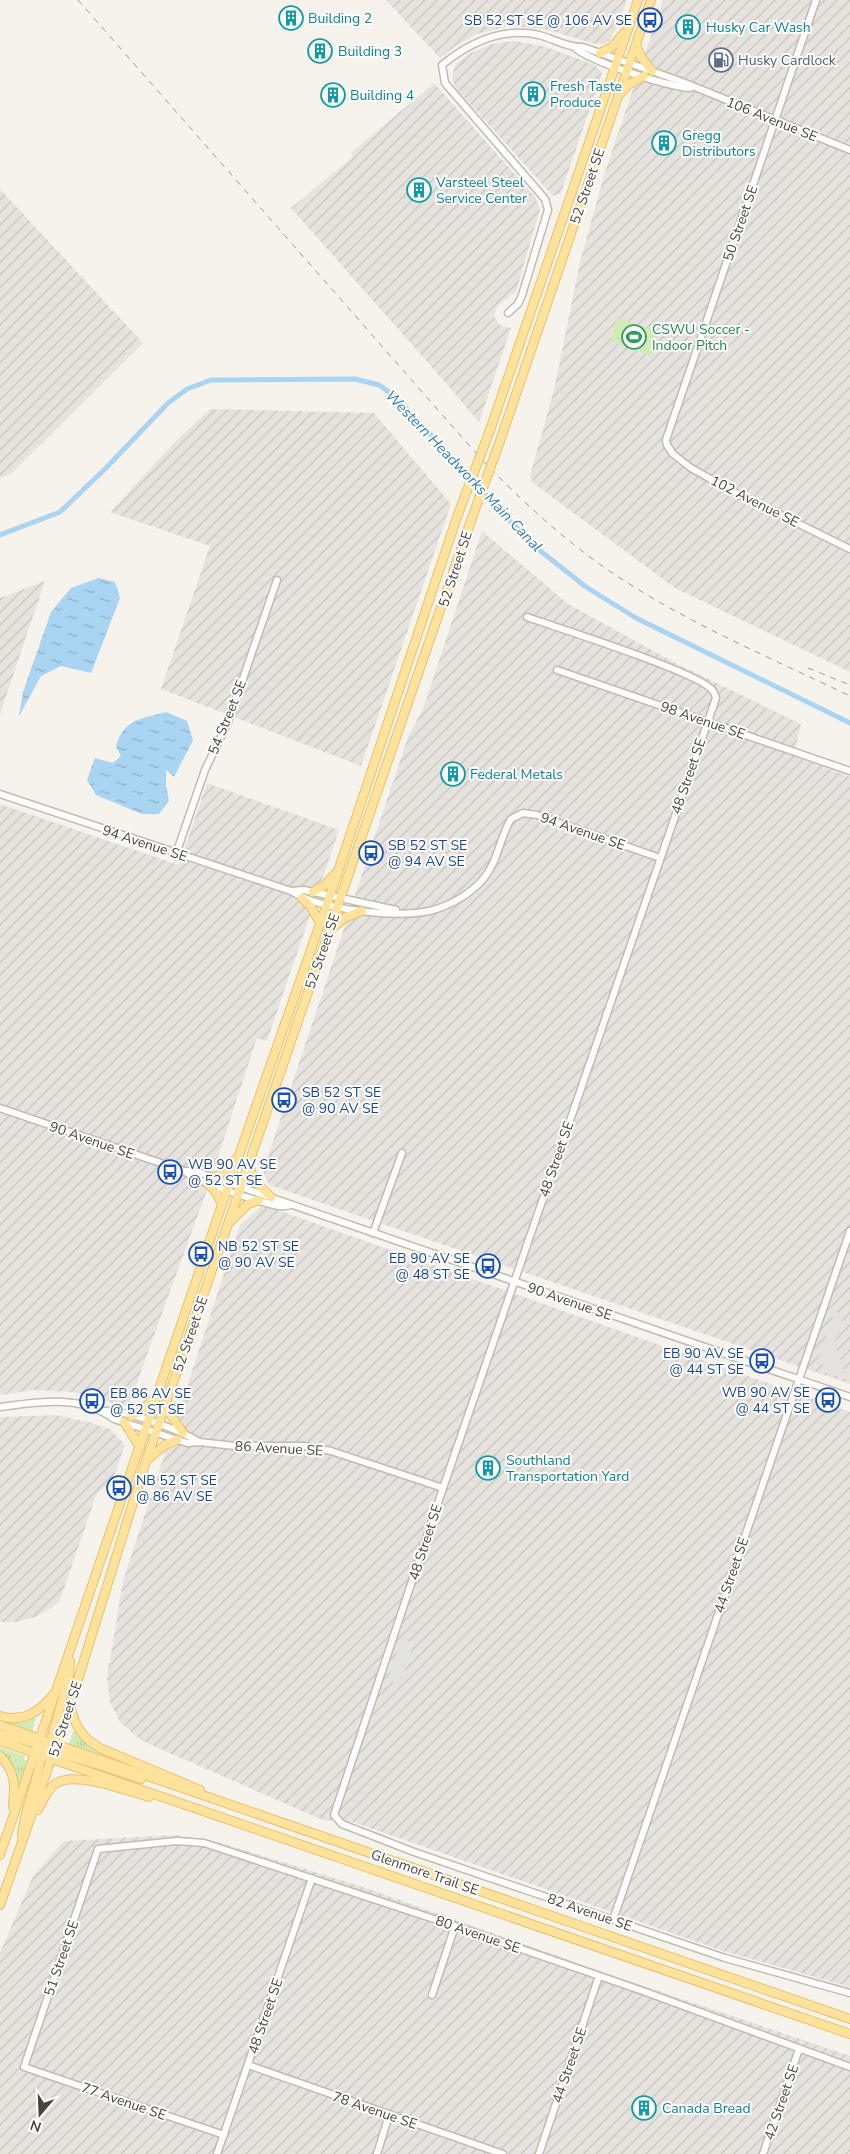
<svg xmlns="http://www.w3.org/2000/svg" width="850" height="2154" viewBox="0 0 850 2154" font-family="'Nunito Sans',sans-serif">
<defs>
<pattern id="industrial-furrows" width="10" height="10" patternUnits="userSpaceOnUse" patternTransform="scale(1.25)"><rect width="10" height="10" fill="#e6e2dd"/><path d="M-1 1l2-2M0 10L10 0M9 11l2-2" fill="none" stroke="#c7c3be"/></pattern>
<pattern id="grass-tufts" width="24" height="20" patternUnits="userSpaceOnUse" patternTransform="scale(1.25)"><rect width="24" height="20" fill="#d2eab5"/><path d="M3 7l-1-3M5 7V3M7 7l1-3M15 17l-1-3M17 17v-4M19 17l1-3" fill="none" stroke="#b6ca9c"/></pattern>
<pattern id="water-ripples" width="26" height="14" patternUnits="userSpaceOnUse" patternTransform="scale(1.25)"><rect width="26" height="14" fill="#a9d4f2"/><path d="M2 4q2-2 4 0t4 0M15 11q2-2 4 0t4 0" fill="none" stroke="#8caec5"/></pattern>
</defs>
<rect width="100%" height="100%" fill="#f6f3ec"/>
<g fill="url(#industrial-furrows)">
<path d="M386,0H627L617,27L609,41L603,44H595L545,29L509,26L477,34L454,47L440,58Z"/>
<path d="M663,0H850V672L675,588L533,483L530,476L554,390L580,262L605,172Z"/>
<path d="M514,41L543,46L595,65L602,73L561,193L553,196L456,88L452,79L455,65L469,54L491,44Z"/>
<path d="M434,83L535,197L540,209L516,292L512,295L509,294L510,296L498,305L494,316L500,325L511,328L479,422L432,367L291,208L347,162L353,156L351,153Z"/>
<path d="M0,189L143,343L11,474L0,478Z"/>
<path d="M210,409L374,413L451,504L361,766L161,689L210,546L110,512L174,443Z"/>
<path d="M482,531L568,604L679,665L801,724L794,756L850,777V1384L269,1185L263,1171L408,737L423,709Z"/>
<path d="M45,581L0,714V598Z"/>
<path d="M207,783L339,830L267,1041L257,1038L207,1190L128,1407L73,1392L33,1390L0,1395V804L179,865Z"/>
<path d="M263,1205L850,1412V1987L723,1951L353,1822L323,1820L142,1741L120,1722L110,1702L107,1677L109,1663H111L112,1661L110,1660L123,1581L240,1225Z"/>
<path d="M56,1415L88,1422L110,1429L125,1445L112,1481L97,1493L60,1600L50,1609L35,1617L17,1622H0V1417Z"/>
<path d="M177,1835L221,1843L360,1886L611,1975L850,2056V2154H0V1953L33,1876L64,1841Z"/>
</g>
<g fill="url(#grass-tufts)">
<path d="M36,1716L32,1732L6,1722V1720H24Z"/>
<path d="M76,1730L112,1756L111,1758L69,1744L73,1731Z"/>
<path d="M0,1747L25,1756L24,1760L28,1761L20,1783L18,1782L12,1765L0,1753Z"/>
</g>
<path fill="#d2eab5" d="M617,317L659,332L651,356L610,341Z"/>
<g fill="#e5e3e0">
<path d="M835,1311L844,1315L832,1350L833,1352L837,1350L843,1364L839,1366L840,1368L850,1371V1381L822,1371L824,1365L817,1363Z"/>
<path d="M402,1639L414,1643L400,1684L387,1680Z"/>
</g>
<g fill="url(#water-ripples)">
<path d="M99,578L115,582L120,598L91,673L61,666L41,676L19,716L23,692L51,612L71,588Z"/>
<path d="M166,712L187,721L193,740L174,777L166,770V785L169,801L159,814H142L96,795L87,780L95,758L113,763L121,756L116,747C123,719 141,719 166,712Z"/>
</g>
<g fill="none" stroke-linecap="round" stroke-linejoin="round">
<path stroke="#a9d4f2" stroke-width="5" d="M0,535L60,512L106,468L168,403L187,389L211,380L355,379L379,385L396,397L506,517L538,549L586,587L636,618L850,723"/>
<g stroke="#c2bbae" stroke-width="9">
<g id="minor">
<path d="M816,0L666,440L667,445L673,454L691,468L732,491L850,549"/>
<path d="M574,47C590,62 667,86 690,88"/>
<path d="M508,313L518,304L522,295L548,210L545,199L445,83L442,65C469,43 503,27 539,35C554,39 568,48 583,47L680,81L850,150"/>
<path d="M527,617C555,627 702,673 713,691C715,693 715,696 716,698L443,1488L334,1815L342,1824L414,1852L725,1958L850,1993"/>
<path d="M557,670L850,771"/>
<path d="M0,794L291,891C320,910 396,918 429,911C450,906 471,894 484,878C498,861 500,837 511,819L523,813L537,815L660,858"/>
<path d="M176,854L205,770L228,722L277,580"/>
<path d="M291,891L304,890L396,910"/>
<path d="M0,1108L184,1171C199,1183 259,1202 279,1206C283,1207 287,1206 291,1205"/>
<path d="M184,1171H194L850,1397"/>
<path d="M373,1233L402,1153"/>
<path d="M0,1407C38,1402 81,1394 114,1419L187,1443L199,1442L235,1446H305L331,1451L443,1488"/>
<path d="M104,1411C124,1409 182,1431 199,1442"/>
<path d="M613,1920L850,1231"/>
<path d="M432,1995L455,1926"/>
<path d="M248,2065L503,2154"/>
<path d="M224,2135L24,2067L98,1849L177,1841L204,1843L455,1926L640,1990L850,2067"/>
<path d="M217,2154L312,1878"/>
<path d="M377,2154L389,2115"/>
<path d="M539,2154L599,1976"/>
<path d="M763,2154L799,2049"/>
</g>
</g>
<g stroke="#e6c16a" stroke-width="10">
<g id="major">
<path d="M636,44L641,57L652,71"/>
<path d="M600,53L612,47L624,33"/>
<path d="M621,93L628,85L644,76"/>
<path d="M490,430L638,0"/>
<path d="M500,441L651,0"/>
<path d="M313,892L325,885L337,872"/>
<path d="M302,898L311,907L320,923"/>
<path d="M331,929L346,917L362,911"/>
<path d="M249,1166C253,1180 260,1187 271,1197"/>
<path d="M214,1177L220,1174L236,1159"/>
<path d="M207,1183L215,1191L222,1204"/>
<path d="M230,1222L248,1204L259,1200"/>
<path d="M166,1408L183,1433"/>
<path d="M131,1416L140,1412L156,1397"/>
<path d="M124,1422L140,1447"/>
<path d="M148,1459L165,1445L177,1440"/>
<path d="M71,1708C75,1727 83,1738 100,1748L200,1790"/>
<path d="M0,1716C23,1723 39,1712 53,1695"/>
<path d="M0,1725L850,2019"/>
<path d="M0,1734L42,1745"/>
<path d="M0,1741L850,2034"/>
<path d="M49,1747L69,1676L70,1661"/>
<path d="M37,1752C52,1747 122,1773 141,1779"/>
<path d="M0,1756C16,1772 15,1786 13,1807"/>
<path d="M38,1810C42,1802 47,1790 55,1784C75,1770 127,1791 149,1797"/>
<path d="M22,1836C24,1807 39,1780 42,1751"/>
<path d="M0,1855L239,1155L327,904L457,517"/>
<path d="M0,1905L70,1705L146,1461L468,529"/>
</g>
</g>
<use href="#minor" stroke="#fff" stroke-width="6"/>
<use href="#major" stroke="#ffe39c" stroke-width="8"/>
<g stroke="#9a9a9a" stroke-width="1" stroke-dasharray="6 6" stroke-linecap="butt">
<path d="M78,0L474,451C517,497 562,539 614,574C687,623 771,658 850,696"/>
<path d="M808,668L850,685"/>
</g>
<g stroke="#e6c16a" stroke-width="10" stroke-linecap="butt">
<g id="major-bridge">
<path d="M457,517L490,430"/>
<path d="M468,529L500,441"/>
</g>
</g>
<use href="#major-bridge" stroke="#ffe39c" stroke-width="8"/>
</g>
<defs>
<g id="building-ring" transform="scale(1.25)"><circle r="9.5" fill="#fff" stroke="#0f9aa8" stroke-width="1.5"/><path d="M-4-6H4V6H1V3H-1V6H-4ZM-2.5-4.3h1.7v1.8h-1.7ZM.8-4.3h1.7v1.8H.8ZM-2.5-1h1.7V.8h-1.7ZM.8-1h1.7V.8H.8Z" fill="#0f9aa8"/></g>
<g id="bus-ring" transform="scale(1.25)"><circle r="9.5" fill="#fff" stroke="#1a4fb4" stroke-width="1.5"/><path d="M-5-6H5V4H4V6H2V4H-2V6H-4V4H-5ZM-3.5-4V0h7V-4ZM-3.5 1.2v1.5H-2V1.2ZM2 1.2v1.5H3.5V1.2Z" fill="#1a4fb4"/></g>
<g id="fuel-ring" transform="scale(1.25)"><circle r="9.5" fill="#fff" stroke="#5c6f8a" stroke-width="1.5"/><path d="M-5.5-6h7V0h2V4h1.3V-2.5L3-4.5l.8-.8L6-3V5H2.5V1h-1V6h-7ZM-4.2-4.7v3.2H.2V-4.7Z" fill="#5c6f8a"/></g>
<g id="stadium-ring" transform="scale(1.25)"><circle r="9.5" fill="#fff" stroke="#2e9e5b" stroke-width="1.5"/><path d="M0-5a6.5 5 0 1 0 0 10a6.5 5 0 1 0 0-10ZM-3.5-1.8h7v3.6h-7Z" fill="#2e9e5b"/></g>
</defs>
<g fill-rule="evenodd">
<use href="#building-ring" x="291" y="18"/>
<use href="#bus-ring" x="650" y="20"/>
<use href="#building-ring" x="688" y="27"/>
<use href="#building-ring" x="320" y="51"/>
<use href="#fuel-ring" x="721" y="60"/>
<use href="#building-ring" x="533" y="94"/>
<use href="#building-ring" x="333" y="95"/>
<use href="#building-ring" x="664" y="143"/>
<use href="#building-ring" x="419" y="190"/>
<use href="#stadium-ring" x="634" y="337"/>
<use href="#building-ring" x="453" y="774"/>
<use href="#bus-ring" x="371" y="853"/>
<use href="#bus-ring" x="284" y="1100"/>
<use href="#bus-ring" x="170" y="1172"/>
<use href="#bus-ring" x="201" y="1254"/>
<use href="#bus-ring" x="488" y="1266"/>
<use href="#bus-ring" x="762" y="1361"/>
<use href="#bus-ring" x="828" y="1400"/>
<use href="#bus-ring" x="92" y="1401"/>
<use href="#building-ring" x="488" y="1468"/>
<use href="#bus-ring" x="119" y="1488"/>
<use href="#building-ring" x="644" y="2108"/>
</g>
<g text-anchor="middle" stroke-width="4" stroke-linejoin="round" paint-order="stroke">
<g font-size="14" fill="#0d838f" stroke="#fff" text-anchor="start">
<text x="308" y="23">Building 2</text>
<text x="706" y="32">Husky Car Wash</text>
<text x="338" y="56">Building 3</text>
<text x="550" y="91">Fresh Taste<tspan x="550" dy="16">Produce</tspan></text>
<text x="350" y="100">Building 4</text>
<text x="682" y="140">Gregg<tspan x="682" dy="16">Distributors</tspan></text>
<text x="436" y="187">Varsteel Steel<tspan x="436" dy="16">Service Center</tspan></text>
<text x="470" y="779">Federal Metals</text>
<text x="506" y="1465">Southland<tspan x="506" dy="16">Transportation Yard</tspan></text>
<text x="662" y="2113">Canada Bread</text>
</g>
<g font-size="14" fill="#164399" stroke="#fff" text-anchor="start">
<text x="632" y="25" text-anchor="end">SB 52 ST SE @ 106 AV SE</text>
<text x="388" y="850">SB 52 ST SE<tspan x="388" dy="16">@ 94 AV SE</tspan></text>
<text x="302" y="1097">SB 52 ST SE<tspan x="302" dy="16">@ 90 AV SE</tspan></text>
<text x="188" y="1169">WB 90 AV SE<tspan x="188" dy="16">@ 52 ST SE</tspan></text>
<text x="218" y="1251">NB 52 ST SE<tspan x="218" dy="16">@ 90 AV SE</tspan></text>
<text x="470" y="1263" text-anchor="end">EB 90 AV SE<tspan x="470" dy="16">@ 48 ST SE</tspan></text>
<text x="744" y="1358" text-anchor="end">EB 90 AV SE<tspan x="744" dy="16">@ 44 ST SE</tspan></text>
<text x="810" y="1397" text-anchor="end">WB 90 AV SE<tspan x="810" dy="16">@ 44 ST SE</tspan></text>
<text x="110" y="1398">EB 86 AV SE<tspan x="110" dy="16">@ 52 ST SE</tspan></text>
<text x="136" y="1485">NB 52 ST SE<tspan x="136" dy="16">@ 86 AV SE</tspan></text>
</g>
<g font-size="14" fill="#4e5e75" stroke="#fff" text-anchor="start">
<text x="738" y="65">Husky Cardlock</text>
</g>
<g font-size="14" fill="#4b4439" stroke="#fff">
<text transform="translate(772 119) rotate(22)" y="5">106 Avenue SE</text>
<text transform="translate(587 186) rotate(-71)" y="5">52 Street SE</text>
<text transform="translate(740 223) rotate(-71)" y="5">50 Street SE</text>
<text transform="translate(755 501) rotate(27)" y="5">102 Avenue SE</text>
<text transform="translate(455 569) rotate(-72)" y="5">52 Street SE</text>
<text transform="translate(227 717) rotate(-68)" y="5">54 Street SE</text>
<text transform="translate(703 720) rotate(19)" y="5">98 Avenue SE</text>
<text transform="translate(688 776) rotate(-71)" y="5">48 Street SE</text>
<text transform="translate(583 831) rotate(19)" y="5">94 Avenue SE</text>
<text transform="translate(145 843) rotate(18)" y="5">94 Avenue SE</text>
<text transform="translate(322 951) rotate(-71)" y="5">52 Street SE</text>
<text transform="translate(92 1140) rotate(19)" y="5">90 Avenue SE</text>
<text transform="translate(556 1159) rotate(-71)" y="5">48 Street SE</text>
<text transform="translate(570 1301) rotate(19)" y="5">90 Avenue SE</text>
<text transform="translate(190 1334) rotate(-71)" y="5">52 Street SE</text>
<text transform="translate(279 1448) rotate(3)" y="5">86 Avenue SE</text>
<text transform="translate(425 1542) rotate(-72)" y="5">48 Street SE</text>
<text transform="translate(731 1575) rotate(-71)" y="5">44 Street SE</text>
<text transform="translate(65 1719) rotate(-72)" y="5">52 Street SE</text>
<text transform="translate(425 1872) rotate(19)" y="5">Glenmore Trail SE</text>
<text transform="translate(590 1912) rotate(19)" y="5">82 Avenue SE</text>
<text transform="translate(478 1934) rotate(19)" y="5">80 Avenue SE</text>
<text transform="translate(61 1958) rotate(-71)" y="5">51 Street SE</text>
<text transform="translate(265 2016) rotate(-71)" y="5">48 Street SE</text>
<text transform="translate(569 2065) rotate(-71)" y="5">44 Street SE</text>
<text transform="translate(124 2101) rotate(19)" y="5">77 Avenue SE</text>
<text transform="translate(781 2102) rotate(-71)" y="5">42 Street SE</text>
<text transform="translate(375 2110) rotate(19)" y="5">78 Avenue SE</text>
</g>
<g font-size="14" fill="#27864d" stroke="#fff" text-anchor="start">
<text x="652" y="334">CSWU Soccer -<tspan x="652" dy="16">Indoor Pitch</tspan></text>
</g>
<g font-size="15" font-style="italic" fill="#2e7ab2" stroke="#fff">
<text transform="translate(464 471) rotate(46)" y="5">Western Headworks Main Canal</text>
</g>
</g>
<g transform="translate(40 2114) rotate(199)" stroke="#ffffff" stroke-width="4" paint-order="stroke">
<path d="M0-4L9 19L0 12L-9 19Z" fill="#4b4439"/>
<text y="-8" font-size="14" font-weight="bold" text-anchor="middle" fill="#4b4439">N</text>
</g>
</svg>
